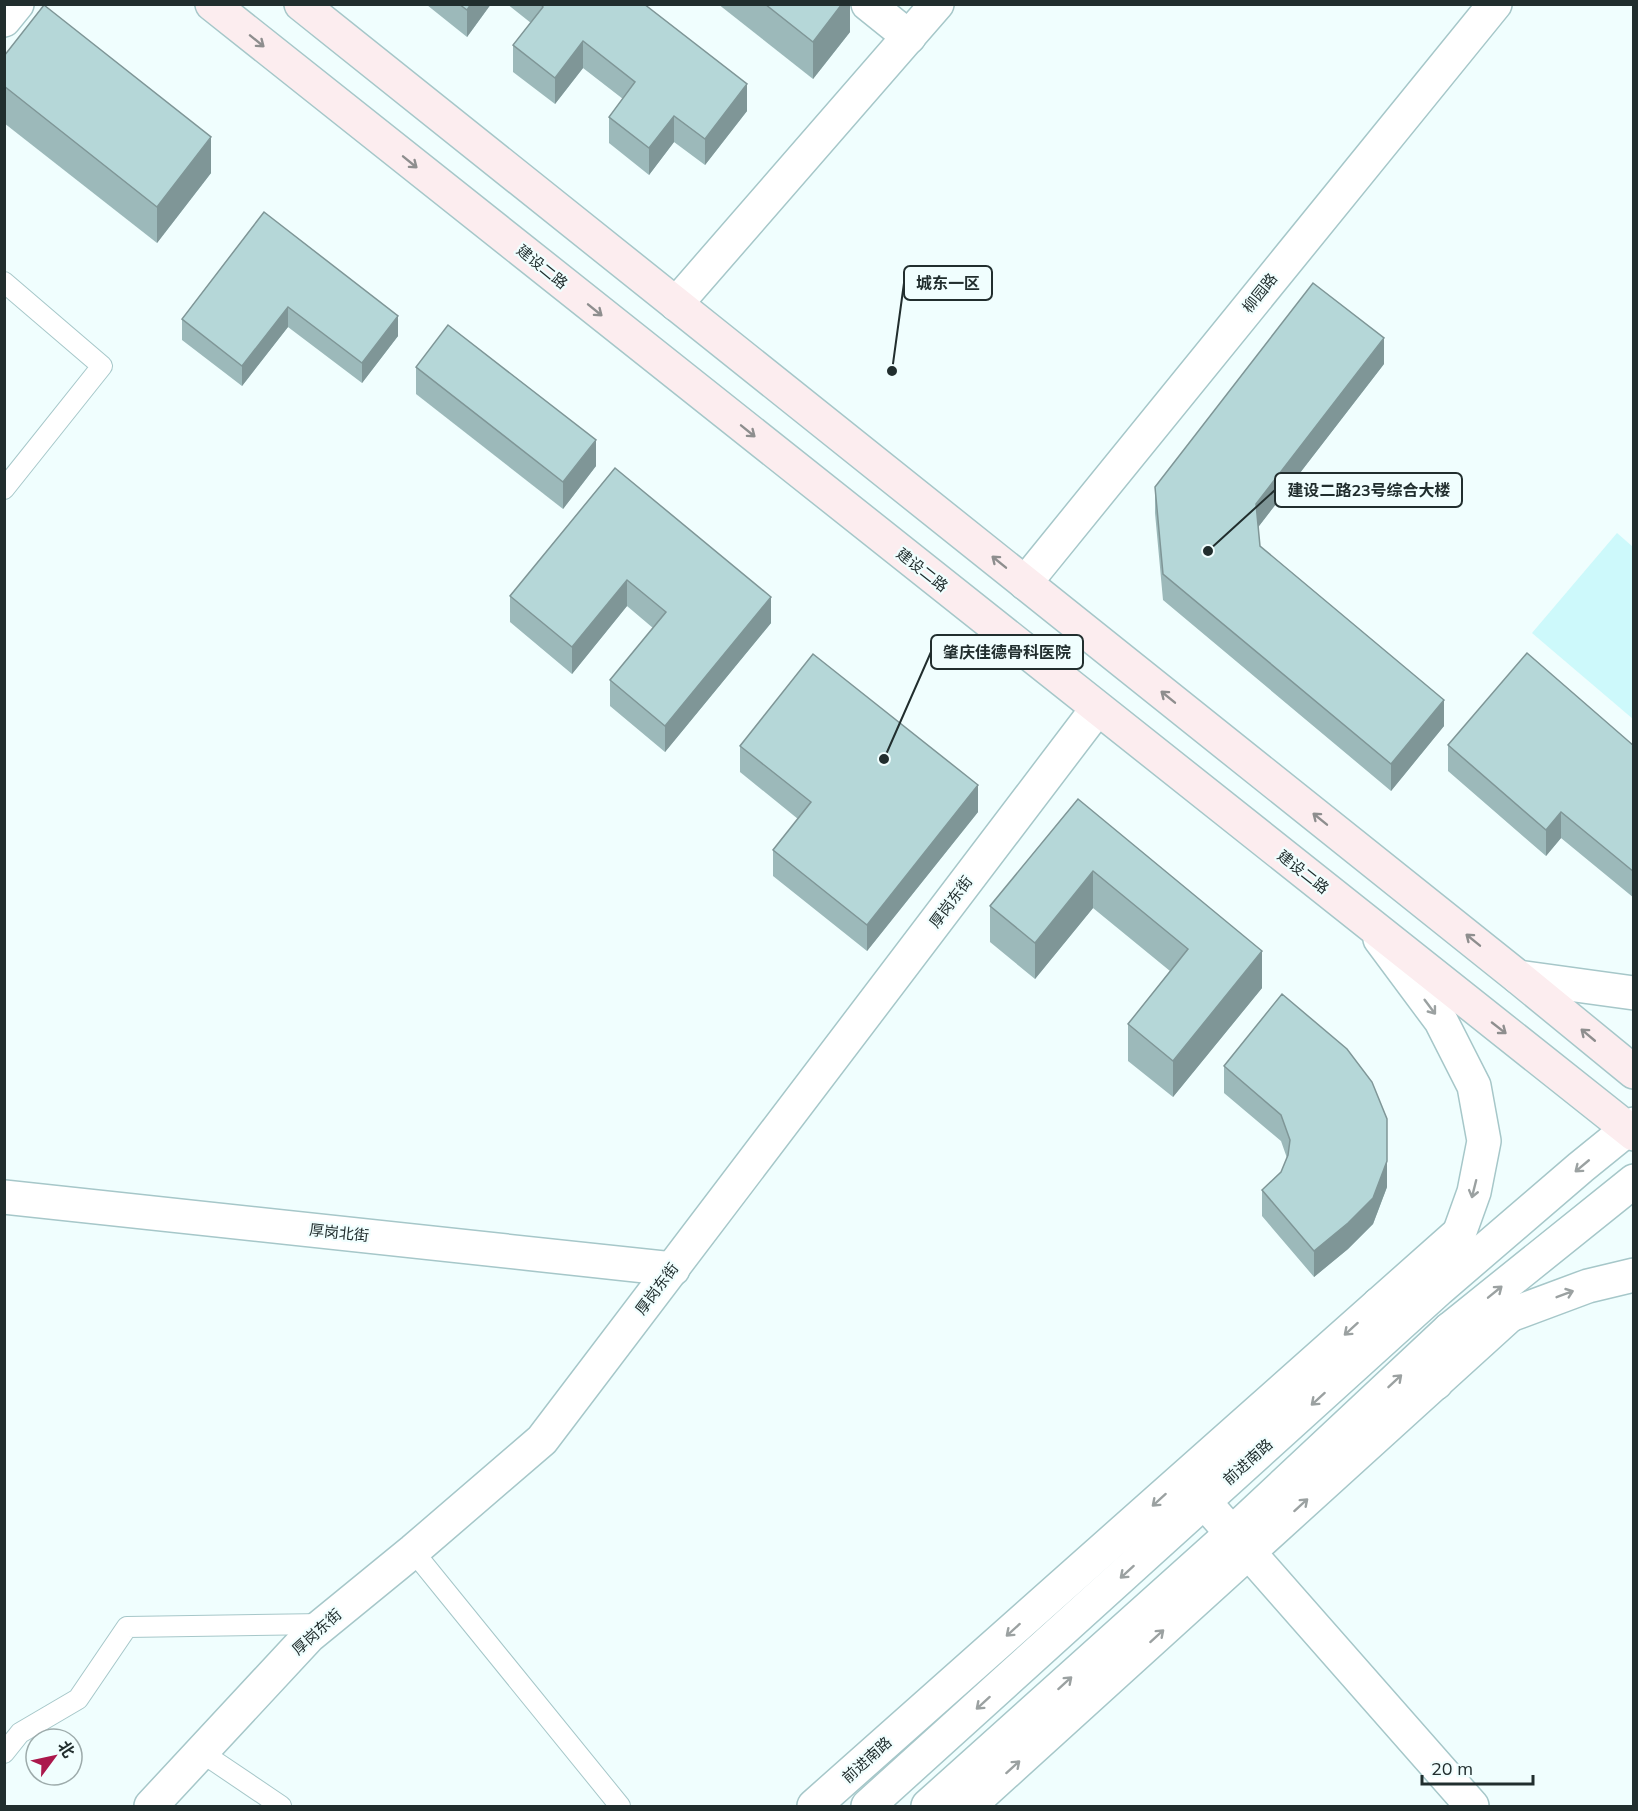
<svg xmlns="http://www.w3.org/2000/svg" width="1638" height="1811" viewBox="0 0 1638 1811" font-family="Mulish,'Noto Sans SC',sans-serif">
<rect width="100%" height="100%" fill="#f0fefe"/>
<path fill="#cdf9fb" d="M1617,533L1633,547V719L1532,633Z"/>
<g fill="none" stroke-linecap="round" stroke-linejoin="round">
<g stroke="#a6c7c9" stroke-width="22">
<g id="service">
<path d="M4,282L102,366L4,489"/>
<path d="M413,1551L620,1806"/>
<path d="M201,1752L281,1806"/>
<path d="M4,1753L20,1733L78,1699L127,1627L323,1624"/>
</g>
</g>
<g stroke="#a6c7c9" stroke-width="36">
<g id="minor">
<path d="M868,4L909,37"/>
<path d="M4,20L17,4"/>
<path d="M676,304L937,4"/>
<path d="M1025,583L1495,4"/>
<path d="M4,1197L673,1269"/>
<path d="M1185,1480L1472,1806"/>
<path d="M151,1806L309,1636L413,1551L542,1440L1097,709"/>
<path d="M814,1806L1458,1234"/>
<path d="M969,1806L1510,1315"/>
</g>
</g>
<g stroke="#a6c7c9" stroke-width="36">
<g id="tertiary">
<path d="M1380,939L1441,1021L1474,1086L1484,1141L1474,1192L1440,1287"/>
<path d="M1518,977L1634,993"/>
<path d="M1379,1304L1435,1290"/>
<path d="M1457,1327L1510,1315L1588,1286L1634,1275"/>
<path d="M1436,1383L1450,1329"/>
<path d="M868,1806L1439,1289L1581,1167L1634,1124"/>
<path d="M928,1806L1232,1533L1450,1329L1634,1181"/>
</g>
</g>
<g stroke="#a6c7c9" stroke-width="36">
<g id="secondary">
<path d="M212,4L1634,1134"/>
<path d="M301,4L1518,977L1634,1072"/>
</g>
</g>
<use href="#service" stroke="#fff" stroke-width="20"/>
<use href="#minor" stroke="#fff" stroke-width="33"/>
<use href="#tertiary" stroke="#fff" stroke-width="33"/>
<use href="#secondary" stroke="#fcedef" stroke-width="33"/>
</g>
<g fill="#9cb9ba">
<path d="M427,4H491L467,37L427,5Z"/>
<path d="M507,4H644L747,111L705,165L674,142L649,175L609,143V117L623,99L583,68L555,104L513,72V45L531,23Z"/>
<path d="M718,4H850V32L813,79Z"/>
<path d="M4,56L211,173L157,243L4,123Z"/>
<path d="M264,212L398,336L362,383L288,327L242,386L182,340V319Z"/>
<path d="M1384,364L1258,527L1260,546L1444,726L1391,791L1163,600L1155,513V487Z"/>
<path d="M416,367L596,466L563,509L416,394Z"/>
<path d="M615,468L771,623L665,752L610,706V680L653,628L627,606L572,674L510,622V596Z"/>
<path d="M1448,745L1634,746V898L1561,838L1546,856L1448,771Z"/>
<path d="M740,746L978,812L867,951L773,876V850L798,819L740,772Z"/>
<path d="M1078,799L1262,988L1173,1097L1128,1061V1024L1170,971L1093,908L1035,979L990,942V906Z"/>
<path d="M1224,1066L1387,1187L1373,1224L1348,1249L1314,1277L1262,1216V1190L1281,1172L1287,1158L1281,1141L1224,1093Z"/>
</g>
<g fill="#7f9697">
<path d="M471,4H491L467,37V10Z"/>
<path d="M842,4H850V32L813,79V42Z"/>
<path d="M583,41V68L555,104V78Z"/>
<path d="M747,84V111L705,165V139Z"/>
<path d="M674,116V142L649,175V148Z"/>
<path d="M211,137V173L157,243V207Z"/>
<path d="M288,307V327L242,386V366Z"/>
<path d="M398,316V336L362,383V363Z"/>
<path d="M1384,338V364L1256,530V504Z"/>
<path d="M596,440V466L563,509V482Z"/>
<path d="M627,580V606L572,674V647Z"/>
<path d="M771,597V623L665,752V726Z"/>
<path d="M1444,700V726L1391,791V764Z"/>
<path d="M978,785V812L867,951V925Z"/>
<path d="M1561,812V838L1546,856V830Z"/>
<path d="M1093,871V908L1035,979V943Z"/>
<path d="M1262,951V988L1173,1097V1061Z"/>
<path d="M1387,1119V1187L1373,1224L1348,1249L1314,1277V1251Z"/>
</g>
<g fill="#b5d7d8" stroke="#7f9697" stroke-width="1.5">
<path d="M459,4H471L467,10Z"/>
<path d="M541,4H644L747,84L705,139L674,116L649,148L609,117L635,82L583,41L555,78L513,45L543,7Z"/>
<path d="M765,4H842L813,42Z"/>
<path d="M44,5L211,137L157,207L4,86V56Z"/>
<path d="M264,212L398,316L362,363L288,307L242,366L182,319Z"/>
<path d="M1313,283L1384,338L1256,504L1260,546L1444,700L1391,764L1163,574L1155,487Z"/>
<path d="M448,325L596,440L563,482L416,367Z"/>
<path d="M615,468L771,597L665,726L610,680L666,612L627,580L572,647L510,596Z"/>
<path d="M1527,653L1634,746V872L1561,812L1546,830L1448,745Z"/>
<path d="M813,654L978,785L867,925L773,850L811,802L740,746Z"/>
<path d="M1078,799L1262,951L1173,1061L1128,1024L1188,949L1093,871L1035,943L990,906Z"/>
<path d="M1282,994L1347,1049L1372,1082L1387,1119V1161L1373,1198L1348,1223L1314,1251L1262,1190L1281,1172L1288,1155L1290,1140L1281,1115L1224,1066Z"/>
</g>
<defs><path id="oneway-shaft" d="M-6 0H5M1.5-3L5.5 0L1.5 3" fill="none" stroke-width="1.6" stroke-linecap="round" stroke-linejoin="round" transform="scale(1.5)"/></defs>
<g stroke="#8e8e8e">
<use href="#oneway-shaft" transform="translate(257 41) rotate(39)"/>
<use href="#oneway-shaft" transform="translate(410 162) rotate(39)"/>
<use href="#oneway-shaft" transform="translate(595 310) rotate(39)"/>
<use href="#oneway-shaft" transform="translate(748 431) rotate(39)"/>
<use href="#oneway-shaft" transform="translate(999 562) rotate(-141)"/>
<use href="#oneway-shaft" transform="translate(1168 697) rotate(-141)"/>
<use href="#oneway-shaft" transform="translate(1320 819) rotate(-141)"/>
<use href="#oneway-shaft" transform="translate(1473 940) rotate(-141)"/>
<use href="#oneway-shaft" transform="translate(1499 1028) rotate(38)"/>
<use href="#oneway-shaft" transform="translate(1588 1035) rotate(-140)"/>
</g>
<g stroke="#9ba1a1">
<use href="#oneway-shaft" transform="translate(1430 1007) rotate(53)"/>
<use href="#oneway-shaft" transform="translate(1582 1166) rotate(140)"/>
<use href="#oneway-shaft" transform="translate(1474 1189) rotate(104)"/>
<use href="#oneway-shaft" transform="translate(1495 1292) rotate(-39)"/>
<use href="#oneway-shaft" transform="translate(1565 1294) rotate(-21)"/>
<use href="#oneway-shaft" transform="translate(1351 1329) rotate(138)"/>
<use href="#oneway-shaft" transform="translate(1395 1381) rotate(-43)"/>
<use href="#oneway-shaft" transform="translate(1318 1399) rotate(138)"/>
<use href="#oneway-shaft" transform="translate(1159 1500) rotate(138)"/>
<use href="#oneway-shaft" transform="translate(1301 1505) rotate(-42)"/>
<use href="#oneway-shaft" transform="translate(1127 1572) rotate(138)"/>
<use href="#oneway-shaft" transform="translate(1013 1630) rotate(138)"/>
<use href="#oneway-shaft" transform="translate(1157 1636) rotate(-42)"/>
<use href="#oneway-shaft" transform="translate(1065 1683) rotate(-42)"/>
<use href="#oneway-shaft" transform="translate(983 1703) rotate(138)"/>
<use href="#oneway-shaft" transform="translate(1013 1767) rotate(-42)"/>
</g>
<g text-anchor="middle" stroke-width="4.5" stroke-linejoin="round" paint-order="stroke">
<g font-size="15" fill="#212e2e" stroke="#f0fefe">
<text transform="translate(542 267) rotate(39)" y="5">建设二路</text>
<text transform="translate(1260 293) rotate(-51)" y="5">柳园路</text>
<text transform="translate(922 570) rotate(38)" y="5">建设二路</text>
<text transform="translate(1303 872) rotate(38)" y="5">建设二路</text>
<text transform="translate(951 902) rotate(-53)" y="5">厚岗东街</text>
<text transform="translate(339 1233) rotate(6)" y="5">厚岗北街</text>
<text transform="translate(657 1289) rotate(-53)" y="5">厚岗东街</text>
<text transform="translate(1248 1462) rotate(-42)" y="5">前进南路</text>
<text transform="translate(317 1632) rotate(-42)" y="5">厚岗东街</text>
<text transform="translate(867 1760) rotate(-42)" y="5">前进南路</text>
</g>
</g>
<path fill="none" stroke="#212e2e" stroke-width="2" d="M892 371L904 283M1208 551L1275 490M884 759L931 652"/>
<g fill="#212e2e" stroke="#f0fefe" stroke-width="2">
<circle cx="892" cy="371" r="6"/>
<circle cx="1208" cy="551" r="6"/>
<circle cx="884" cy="759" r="6"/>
</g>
<g fill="#f0fefe" stroke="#212e2e" stroke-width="2">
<rect x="904" y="266" width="88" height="34" rx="6"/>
<rect x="1275" y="473" width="187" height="34" rx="6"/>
<rect x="931" y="635" width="152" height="34" rx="6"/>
</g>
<g font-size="16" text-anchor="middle" font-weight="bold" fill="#212e2e">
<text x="948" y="289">城东一区</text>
<text x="1369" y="496">建设二路23号综合大楼</text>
<text x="1007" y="658">肇庆佳德骨科医院</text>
</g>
<rect width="1638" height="1811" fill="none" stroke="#212e2e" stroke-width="12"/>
<g transform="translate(54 1757) rotate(57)"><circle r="28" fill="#f0fefe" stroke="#9dabab" stroke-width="1.5"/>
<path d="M0-4.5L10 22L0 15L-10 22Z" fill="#ab184c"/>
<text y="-9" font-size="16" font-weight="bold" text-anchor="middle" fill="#212e2e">北</text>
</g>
<path d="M1422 1775v9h111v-9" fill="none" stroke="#212e2e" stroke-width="3"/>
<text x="1431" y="1775" font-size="18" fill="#212e2e" stroke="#f0fefe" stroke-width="4.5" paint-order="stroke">20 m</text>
</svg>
